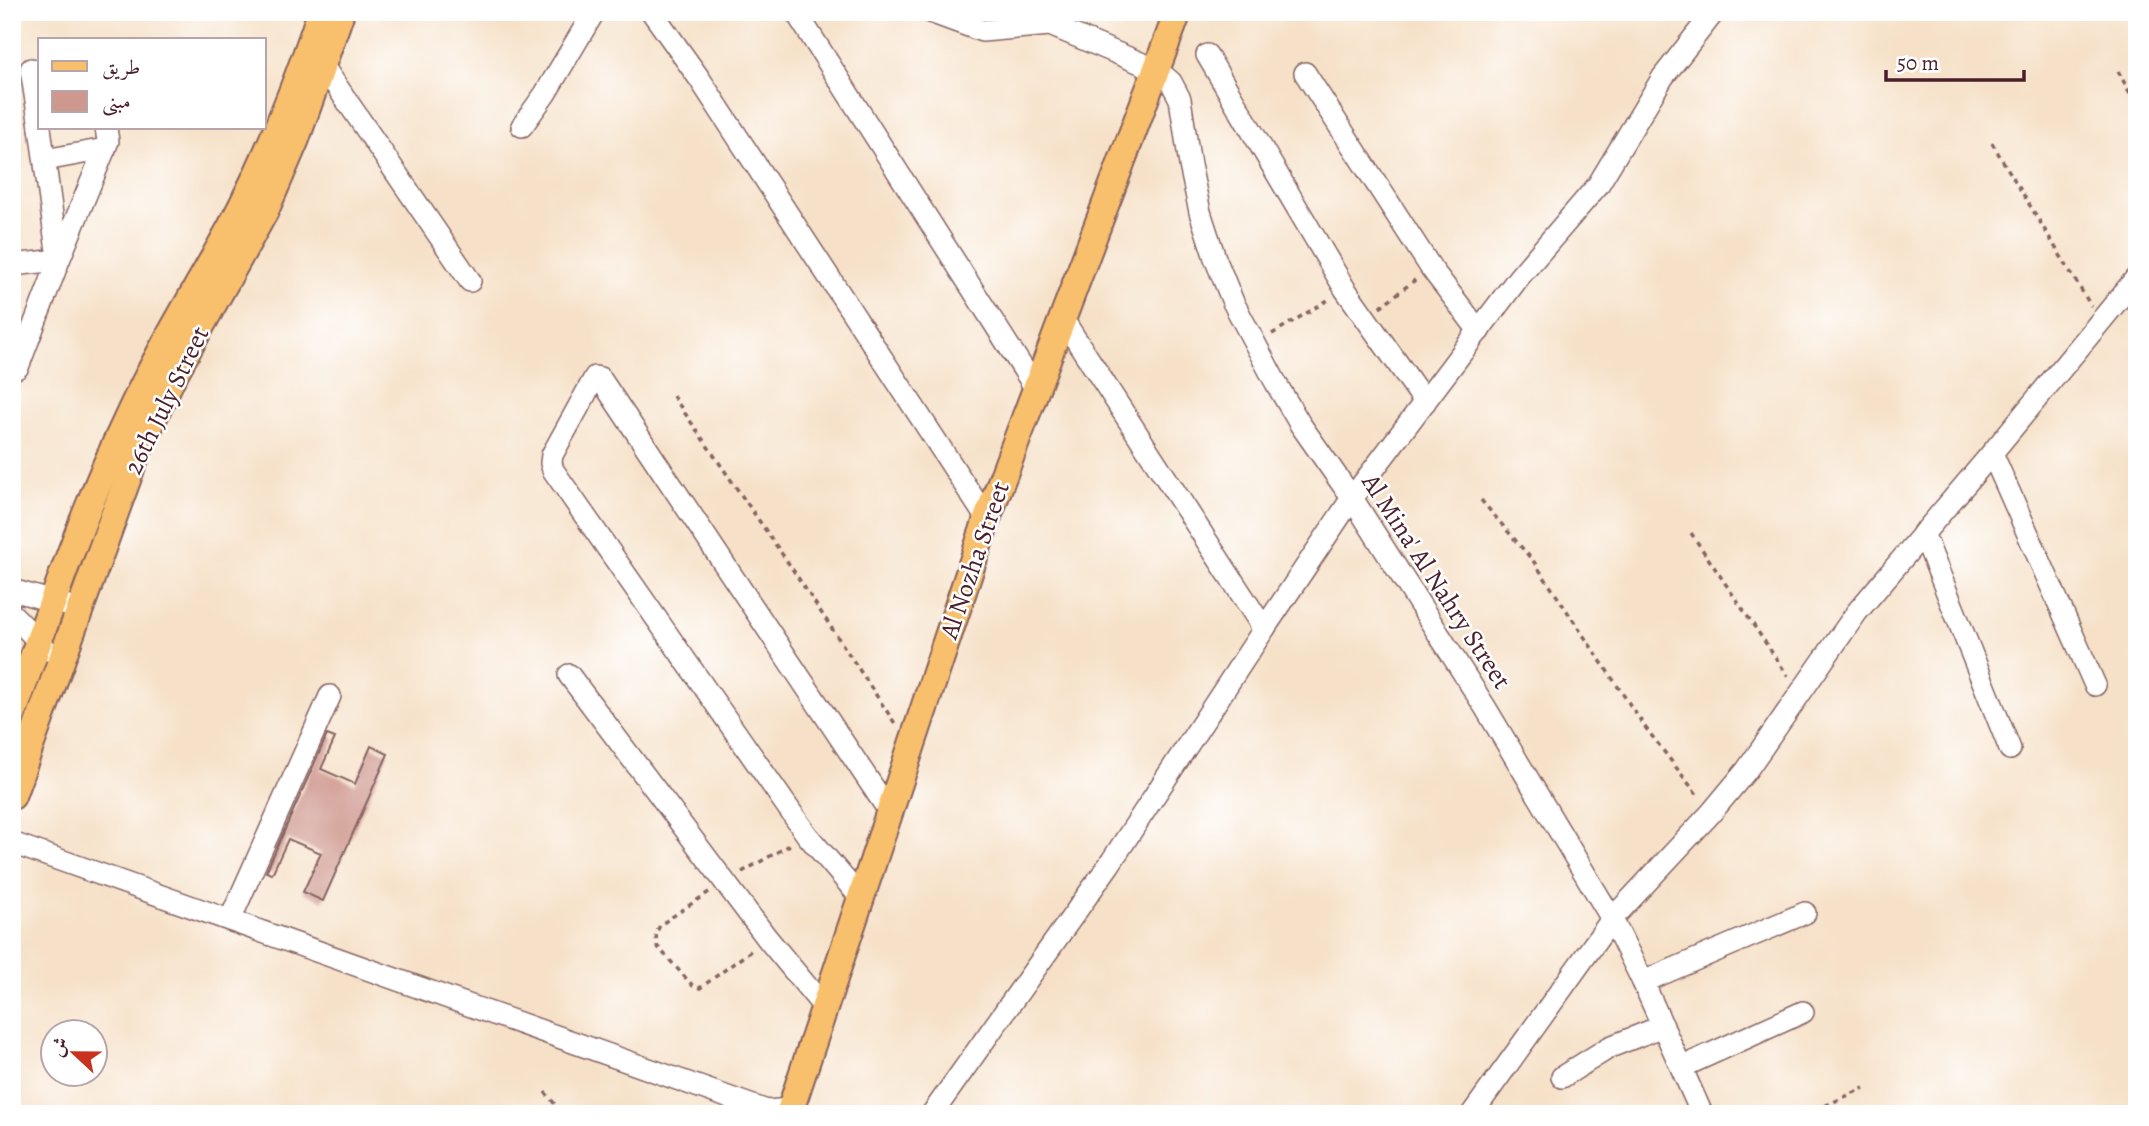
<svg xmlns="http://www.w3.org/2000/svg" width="2149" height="1126" viewBox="0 0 2149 1126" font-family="Alegreya,Amiri,serif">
<rect width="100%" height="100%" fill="#fff"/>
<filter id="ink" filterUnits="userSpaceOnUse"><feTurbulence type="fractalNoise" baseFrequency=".0143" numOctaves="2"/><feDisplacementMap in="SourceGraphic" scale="14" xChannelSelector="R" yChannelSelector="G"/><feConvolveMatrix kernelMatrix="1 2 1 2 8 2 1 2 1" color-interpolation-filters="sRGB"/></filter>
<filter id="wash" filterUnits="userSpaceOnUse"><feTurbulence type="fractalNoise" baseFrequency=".00686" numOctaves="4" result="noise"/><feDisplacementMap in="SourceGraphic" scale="28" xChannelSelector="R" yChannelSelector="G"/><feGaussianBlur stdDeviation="1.57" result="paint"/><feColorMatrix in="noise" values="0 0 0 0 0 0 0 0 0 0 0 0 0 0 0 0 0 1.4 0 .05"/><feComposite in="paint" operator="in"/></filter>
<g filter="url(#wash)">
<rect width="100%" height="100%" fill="#f6e1c8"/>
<g id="blocks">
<path fill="#cf988e" d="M327,735L335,738L321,769L355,784L371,746L388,754L323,901L303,892L321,853L288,839L272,874L266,872Z"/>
</g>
</g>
<g filter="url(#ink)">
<use href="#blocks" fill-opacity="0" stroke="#866362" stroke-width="2"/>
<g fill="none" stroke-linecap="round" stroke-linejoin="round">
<g stroke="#866362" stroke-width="24">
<g id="minor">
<path d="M652,12L699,78L987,519"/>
<path d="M796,12L1036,389"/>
<path d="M930,12L982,31L1050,25L1157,70L1171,82L1180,99L1190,165L1200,212L1215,258L1233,302L1277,385L1300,424L1352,498L1485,707L1612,919L1643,982L1702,1114"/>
<path d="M1207,55L1345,289L1425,402"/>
<path d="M323,66L470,281"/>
<path d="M31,69L40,127"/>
<path d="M1305,73L1431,268L1479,331"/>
<path d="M522,126L545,94L594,12"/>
<path d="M40,128L58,258"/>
<path d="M45,160L105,149"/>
<path d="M12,265L59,260"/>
<path d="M1062,318L1264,629L1352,498L1519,277L1598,185L1663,77L1714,12"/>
<path d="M12,349L14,367L16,368L18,367L59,260L108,141L106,128"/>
<path d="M1992,453L2095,685"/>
<path d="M1923,533L2010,749"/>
<path d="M12,590L80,609"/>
<path d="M12,614L47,650"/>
<path d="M569,675L767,938L824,1007"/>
<path d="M12,843L767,1111L790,1109"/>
<path d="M860,897L807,835L553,470L551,463L552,455L595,377L600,378L889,811"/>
<path d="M230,920L330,696"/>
<path d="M1643,982L1805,913"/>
<path d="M1682,1067L1803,1012"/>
<path d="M1562,1077L1610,1047L1663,1026"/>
<path d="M932,1114L1109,865L1264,629"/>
<path d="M1472,1114L1612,919L1711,813L1746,771L1857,612L1992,453L2137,277"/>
</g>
</g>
<g stroke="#866362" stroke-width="30">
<g id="major">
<path d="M12,716C48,616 81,515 127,419C157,353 196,291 231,227C267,159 296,86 321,12"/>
<path d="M12,796L135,458L171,380L265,211L296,139L341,12"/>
<path d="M789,1114L987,519L1178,12"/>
</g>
</g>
<g stroke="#866362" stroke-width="3.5" stroke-dasharray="5 5" stroke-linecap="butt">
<path d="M2118,71L2137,106"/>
<path d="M1992,143L2091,306"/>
<path d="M1380,307L1415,280"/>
<path d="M1272,334L1328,300"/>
<path d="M673,396L791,567L896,725"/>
<path d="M1481,500L1534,562L1645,727L1699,797"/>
<path d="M1691,533L1788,676"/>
<path d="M742,872L790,845"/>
<path d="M709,892L660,925L656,934L657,946L693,986L700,988L752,950"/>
<path d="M545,1092L563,1114"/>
<path d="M1807,1114L1864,1088"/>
</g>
<use href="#minor" stroke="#fff" stroke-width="21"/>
<use href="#major" stroke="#f8bf6c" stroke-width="26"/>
</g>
</g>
<g text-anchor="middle" stroke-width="5" stroke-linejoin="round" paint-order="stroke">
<g font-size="26" fill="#4a1f2b" stroke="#fff">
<text transform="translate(166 400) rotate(-64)" y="9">26th July Street</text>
<text transform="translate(974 560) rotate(-71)" y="9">Al Nozha Street</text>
<text transform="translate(1437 581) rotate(57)" y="9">Al Mina' Al Nahry Street</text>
</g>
</g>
<rect width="2149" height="1126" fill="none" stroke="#fff" stroke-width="42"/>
<rect x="38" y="38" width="228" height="91" fill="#ffffff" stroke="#b7a5aa" stroke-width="2"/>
<rect x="52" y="61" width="35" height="10" fill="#f8bf6c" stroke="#b7a5aa" stroke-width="2"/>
<text x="102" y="74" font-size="21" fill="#4a1f2b">طريق</text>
<rect x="52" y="91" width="35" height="21" fill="#cf988e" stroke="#b7a5aa" stroke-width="2"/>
<text x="102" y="108" font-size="21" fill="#4a1f2b">مبنى</text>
<g transform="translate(74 1053) rotate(292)"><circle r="33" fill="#ffffff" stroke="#b7a5aa" stroke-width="2"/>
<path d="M0-5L12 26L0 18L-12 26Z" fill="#c8321e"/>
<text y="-10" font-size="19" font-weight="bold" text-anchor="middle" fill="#4a1f2b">ش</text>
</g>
<path d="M1886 70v10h138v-10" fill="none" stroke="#4a1f2b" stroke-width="3.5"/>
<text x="1897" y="70" font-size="21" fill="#4a1f2b" stroke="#ffffff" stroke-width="5" paint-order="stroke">50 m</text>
</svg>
